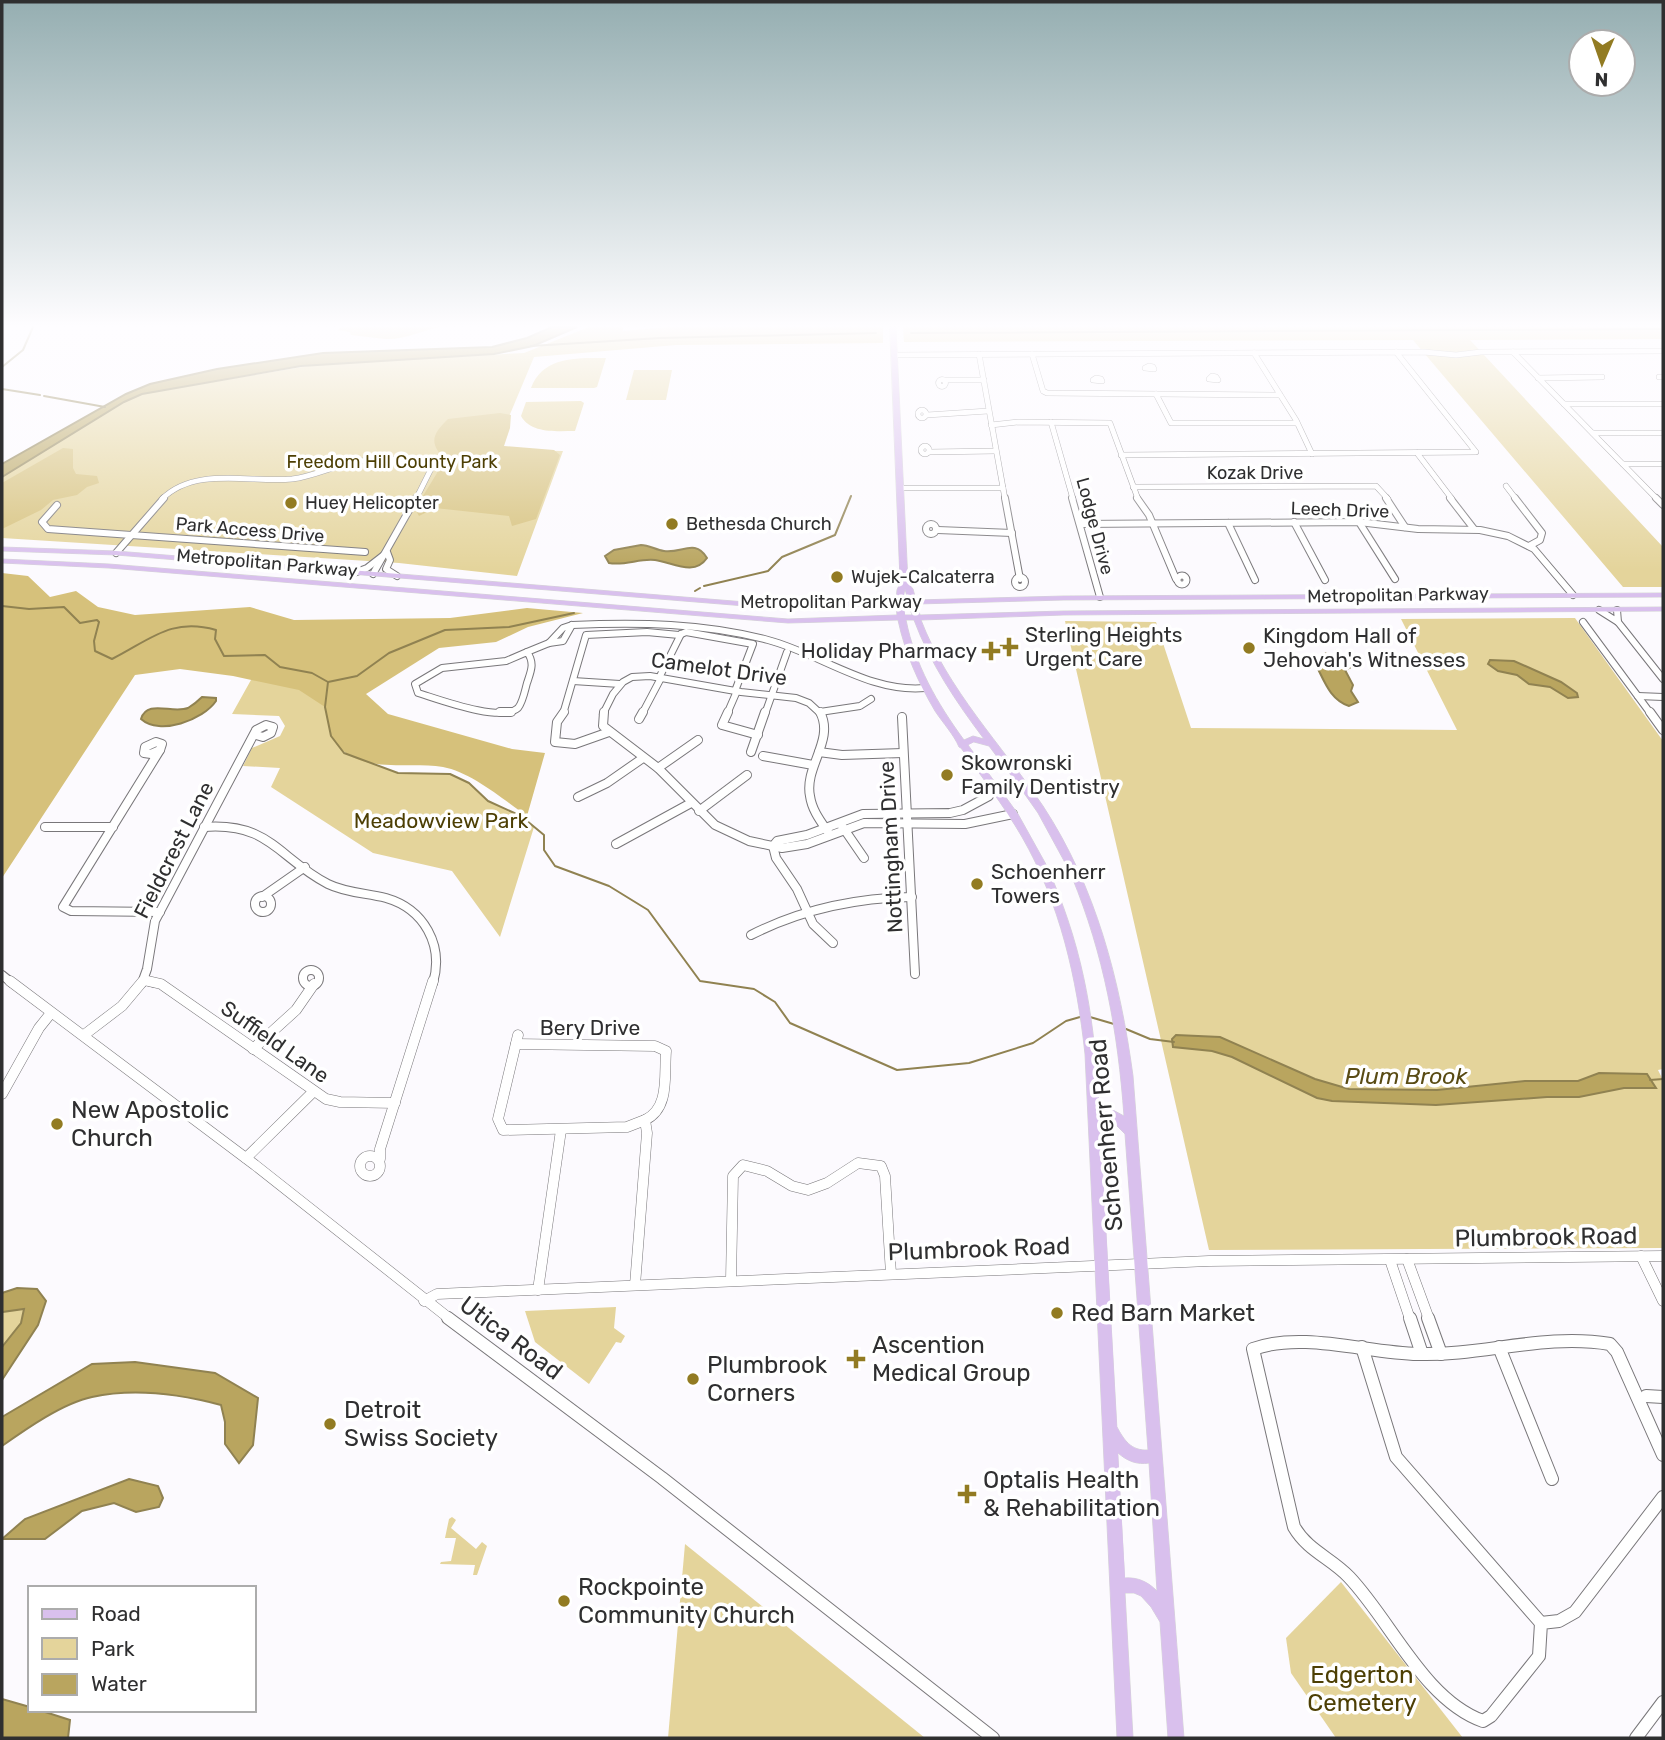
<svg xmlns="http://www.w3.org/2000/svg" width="1665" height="1740" viewBox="0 0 1665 1740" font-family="Rubik,sans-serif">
<rect width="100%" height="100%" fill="#fcfafe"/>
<g fill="#e4d49b">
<path d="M341,327H441C423,330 405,340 385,339C374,338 362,336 351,335L350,332L338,330Z"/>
<path d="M589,327H623V331L668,327H883V343L676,345L534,357L495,450L563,451L517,576L399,563L2,538V477L124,402L142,394L320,364L524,353Z"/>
<path d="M903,327H1663V339L1470,340L1663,547V587H1623L1413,340L904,342Z"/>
<path d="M606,358L597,387L594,388H531C543,356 577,358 606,358Z"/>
<path d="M634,370H672L666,400H626Z"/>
<path d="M581,401L584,403L575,431C557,431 531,434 521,416L526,402Z"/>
<path d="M1575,618L1663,741V1069L1658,1070L1663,1080V1248L1209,1250L1065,621L1156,622L1191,728L1457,730L1401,619Z"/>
<path d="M265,655L312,673L344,753L398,773L450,774L469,783L488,801L521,816L534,827L500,937L452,871L373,853L271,787L280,768L243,766L252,748L280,736L285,726L279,716L232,714Z"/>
<path d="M616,1307L614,1328L625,1336L621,1343L616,1342L589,1384L535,1342L525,1311Z"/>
<path d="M25,1308L21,1323L2,1347V1312Z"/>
<path d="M452,1517L456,1520L451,1528L476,1549L482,1542L487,1546L477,1575H473L475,1565L440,1564L441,1562L451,1561L456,1538H445L449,1519Z"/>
<path d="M685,1544L925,1738H668Z"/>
<path d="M1341,1582L1463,1738H1336L1291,1673L1286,1638Z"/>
</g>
<g fill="#d6c17b">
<path d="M500,413L511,415L510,428L504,446L554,450L560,455L536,519L512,526L509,516L435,508L419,516L415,509L437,473L441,455C428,440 436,431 448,419Z"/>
<path d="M63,448L73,449V468L76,474L97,476L99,483L87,487L77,495L53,500L41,510L2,529V483Z"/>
<path d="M2,573L28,576L50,597L76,591L98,607L135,615L250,607L294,620L450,618L527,608L583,613L528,627L496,642L439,648L366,694L388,714L512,749L545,753L527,816C504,800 471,772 443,767C407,761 356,776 333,739C328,730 327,717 325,707L299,690L233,676L180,669L135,675L2,878Z"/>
</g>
<g fill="#b9a55f" stroke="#908251" stroke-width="2">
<path d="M552,327H577L533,346L494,354L301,366L142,394L124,402L2,477V464L126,394L150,384L217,369L323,353L492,347L527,338Z"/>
<path d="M641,545C649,545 656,550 664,551C681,554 695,538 707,558C694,577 672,562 655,560C640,558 625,566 609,563L605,556L614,550Z"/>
<path d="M1336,651L1355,665L1345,670L1353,685L1351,691L1358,702L1349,706C1331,700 1325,683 1317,667L1326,661L1332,662L1327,654L1336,657Z"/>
<path d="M1490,660L1514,661L1561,682L1577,693L1578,697L1568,698L1550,687L1529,684L1517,675L1498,671L1488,664Z"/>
<path d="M202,697L216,698V701C203,720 160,736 141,719C147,699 172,714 188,708C193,705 198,701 202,697Z"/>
<path d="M1176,1035L1220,1037L1315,1079L1349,1089L1437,1090L1525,1081H1578L1599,1073L1647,1074L1656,1088H1624L1579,1097H1547L1436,1105L1332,1101L1317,1098L1232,1057L1212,1051L1173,1047L1172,1039Z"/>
<path d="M17,1288L37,1289L46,1301L38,1325L2,1380V1347L21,1323L24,1309L2,1312V1293Z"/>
<path d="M135,1362L215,1373L258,1398L253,1445L239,1463L225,1444V1422L221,1405C180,1394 133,1388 92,1397C63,1403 26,1429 2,1446V1417L92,1364Z"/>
<path d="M129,1479L158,1486L163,1498L159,1507L136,1512L114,1503L82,1511L45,1539H2L25,1519Z"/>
<path d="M2,1699L30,1707V1710H39L70,1720L68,1738H2Z"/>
</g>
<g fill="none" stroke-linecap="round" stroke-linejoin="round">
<g stroke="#908251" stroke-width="2">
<path d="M911,333L1663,329"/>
<path d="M531,346L660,338L876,333"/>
<path d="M2,367L23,350L33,327"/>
<path d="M2,389L40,395"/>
<path d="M44,396L105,407"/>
<path d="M704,586L768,571L782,557L835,535L851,496"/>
<path d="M695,591L700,588"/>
<path d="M2,606L29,609L64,607L80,623L97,620L99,622L94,641L95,651L112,659C150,640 171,617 216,630L215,639L224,656L265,655L280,667L312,673L328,682L325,707L331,736L344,753L398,773L450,774L469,783L488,801L521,816L544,835V850L555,866L609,886L648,910L700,981L754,989L775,1002L790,1023L897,1070L969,1063L1033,1043L1066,1021L1080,1017"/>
<path d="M328,682L357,676L389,653L445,630L509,627L574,613"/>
<path d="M1090,1017L1114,1024"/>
<path d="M1126,1029L1150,1039L1174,1042"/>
<path d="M1650,1080L1663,1079"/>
</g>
<g stroke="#79777a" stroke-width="6">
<g id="minor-far4">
<path d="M1513,352L1657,499"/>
<path d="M1254,353L1296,420L1312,454"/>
<path d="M979,354L1005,499"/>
<path d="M1032,354L1043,391L1047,393L1280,395"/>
<path d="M894,355L1424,352L1456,355L1481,352L1663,351"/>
<path d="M1149,366L1153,367L1154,369L1145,368Z"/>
<path d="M1212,376L1216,377L1218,380L1209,379Z"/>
<path d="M1659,377H1663"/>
<path d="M1096,378L1101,379L1102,381L1093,380Z"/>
<path d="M1538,378L1602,377"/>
<circle cx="942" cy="383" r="3.5"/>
<path d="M943,380H984"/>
<path d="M1156,394L1171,423H1297"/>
<path d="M1564,404H1663"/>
<circle cx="922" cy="414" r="4"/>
<path d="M927,415L988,411"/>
<path d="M1051,422L1073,499"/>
<path d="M991,425L1018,422L1110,423L1138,499"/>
<path d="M1593,433H1663"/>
<circle cx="925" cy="450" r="4"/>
<path d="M929,452L996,451"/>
<path d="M1417,453L1452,499"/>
<path d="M1121,455L1476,452L1396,352"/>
<path d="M1623,464H1663"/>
<path d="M1506,486L1516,499"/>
<path d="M1133,487L1376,486L1388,499"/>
<path d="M900,488H1003"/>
<path d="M162,499C195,466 250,483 292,479C316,476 337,464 360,461C385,458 411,460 436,459L416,499"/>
</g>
</g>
<g stroke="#79777a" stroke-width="8">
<g id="minor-far3">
<path d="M1005,498L1020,579"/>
<path d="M1072,498L1100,597"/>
<path d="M1137,498L1149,515L1176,579"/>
<path d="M1386,498L1405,527"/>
<path d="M1450,498L1474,529"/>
<path d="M1515,498L1542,533L1540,540L1529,546"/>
<path d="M1656,498L1663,505"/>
<path d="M57,505L42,522L48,529L365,552"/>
<path d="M1294,522L1325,580"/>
<path d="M1359,522L1395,579"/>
<path d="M1228,523L1255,580"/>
<path d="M1080,524L1359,522L1418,529L1480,530L1508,536L1534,549L1573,595"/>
<circle cx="931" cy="529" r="5"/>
<path d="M938,530L1012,533"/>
<path d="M387,552L390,560L386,569L397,576"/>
<path d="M116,553L164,498"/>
<path d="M354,573L367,568L385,554"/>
<path d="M373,574L416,498"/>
<circle cx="1182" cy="580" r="4.5"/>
<circle cx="1020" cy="582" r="5"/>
<path d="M1599,610L1618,622L1617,610"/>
<path d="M1583,622L1651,714"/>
<path d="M1618,622L1663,679"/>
<path d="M549,643L563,628L572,625C638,622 704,623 768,640C821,654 869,693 925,688"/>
<path d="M527,652C535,663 531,671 527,683C525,690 523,702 518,708C501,723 438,699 418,693L415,684L442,668L506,661Z"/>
<path d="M527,652L549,643L563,641L572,625"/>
<path d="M659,678L681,634"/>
<path d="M573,681L620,684"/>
<path d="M1638,696L1663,697"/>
<path d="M820,712L860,706L871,699"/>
<path d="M563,714L586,635L647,632L679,635L686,632L753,644L735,691"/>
<path d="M603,714L613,694L623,682L632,677L650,676L741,692L796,698L809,703L821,714"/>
<path d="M642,714L661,678"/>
<path d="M727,714L737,691"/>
<path d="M765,714L787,652"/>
</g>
</g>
<g stroke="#79777a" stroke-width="10">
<g id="minor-far2">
<path d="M500,712H511"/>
<path d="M564,712L557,722L555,742L575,744L609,732"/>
<path d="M604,712L603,726L658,768L715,825L749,841L782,848L807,844L864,823L965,824L1013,814"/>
<path d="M728,712L722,725L758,735"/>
<path d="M820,712C835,740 804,767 810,796C812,811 822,823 830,835"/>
<path d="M1650,712L1663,730"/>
<path d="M902,717L915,974"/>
<path d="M639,719L643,712"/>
<path d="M266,725L273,727L271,733L263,737L256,735V730Z"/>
<path d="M156,742L162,744L160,750L151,754L144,753L145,747Z"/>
<path d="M160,750L63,907L71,911L160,912"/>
<path d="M751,752L765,712"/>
<path d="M819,752L842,755L903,753"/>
<path d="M763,756L813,765"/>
<path d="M658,768L698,740"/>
<path d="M578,797L607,783L643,758"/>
<path d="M699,811L747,775"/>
<path d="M842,826L864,858"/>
<path d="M45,827H113"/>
<path d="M204,827C270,822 278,858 328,884C346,893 367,893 386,898C424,909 444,945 433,983"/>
<path d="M616,844L691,803"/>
<path d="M773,846L777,841L807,835L863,814L950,813L963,810L989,796L993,785"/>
<path d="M773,846L776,858L797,889L813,924L833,943"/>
<circle cx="263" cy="904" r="8"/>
<path d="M262,897L305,867"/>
<path d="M751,935C802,909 855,898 912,897"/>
<circle cx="311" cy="978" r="8"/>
<path d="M2,975L12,983"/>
<path d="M144,980L155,983"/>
<path d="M142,983L147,969L155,921L255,732"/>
</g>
</g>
<g stroke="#79777a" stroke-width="11">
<g id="minor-far1">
<path d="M10,981L255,1165L450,1319"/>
<path d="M148,981L161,984L326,1099L340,1102L395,1103"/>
<path d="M84,1035L122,1006L143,981"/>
<path d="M518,1035L498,1119L503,1130L627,1127L645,1120"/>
<path d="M516,1044L655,1046L666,1051C664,1076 670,1108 645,1120L647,1133L635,1285"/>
<path d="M253,1049L296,1010L314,984"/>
<path d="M2,1094L39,1028L51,1013"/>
<circle cx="370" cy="1166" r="10"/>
<path d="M246,1158L313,1092"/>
<path d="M380,1159V1149L433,981"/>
<path d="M1641,1256L1663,1301"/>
<path d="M1407,1259L1429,1319"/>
<path d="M1390,1260L1410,1319"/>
<path d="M731,1280L733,1176L743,1165L767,1171L792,1186L808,1190L827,1183L858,1163L881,1166L885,1176L891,1274"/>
<path d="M538,1290L561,1130"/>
<path d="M424,1301L437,1294L1209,1261L1663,1256"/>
</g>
</g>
<g stroke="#79777a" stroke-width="14">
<g id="minor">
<path d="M448,1318L662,1478L993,1738"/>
<path d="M1410,1318L1422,1354"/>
<path d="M1428,1318L1441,1354"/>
<path d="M1362,1347L1396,1457L1541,1623"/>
<path d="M1499,1347L1552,1479"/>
<path d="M1646,1396L1663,1397"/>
<path d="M1663,1455L1617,1352L1610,1344C1545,1333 1482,1356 1418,1354C1367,1353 1302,1331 1253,1349L1294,1527C1308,1551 1331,1558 1349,1577C1391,1621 1424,1700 1483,1721L1491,1716L1539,1656L1541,1623L1559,1621L1575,1612L1663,1497"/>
<path d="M1636,1738L1663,1702"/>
</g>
</g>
<g stroke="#d5d5d6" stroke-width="1">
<path id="major" d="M890,327H896L908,583L913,589L916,600L1064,596L1663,593V597L1064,600L917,604L920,615L1064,611L1663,607V611L1064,615L921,620C948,690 1001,744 1043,806C1096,887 1120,980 1133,1076L1184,1738H1168L1160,1622L1151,1607L1141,1596L1134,1593H1125L1133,1738H1117L1085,1054C1077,979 1060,903 1022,837C1004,806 982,777 961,748L959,747C954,735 943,723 935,711C918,682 905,653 898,620L788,623L109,568L2,563V559L109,564L788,619L897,615L896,605L770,608L116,555L2,551V547L116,551L770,604L896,600L897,590L900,583ZM905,589L908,600H903ZM904,605H909L912,615H905ZM906,620H914C930,663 956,702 984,739L973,736L964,740C937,703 915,665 906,620ZM974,742L989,746L1019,786L1038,813L1069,870L1061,873L1048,868L1018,814L968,745ZM1072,877C1104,955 1118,1032 1124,1116L1111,1109L1099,1108C1095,1024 1085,956 1052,878L1061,881ZM1100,1119L1111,1120L1125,1134L1148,1450C1131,1451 1124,1440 1117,1427ZM1118,1453C1127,1461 1137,1465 1149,1463L1157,1591C1148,1582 1138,1577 1125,1578Z"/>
</g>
<use href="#minor-far4" stroke="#fff" stroke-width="5"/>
<use href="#minor-far3" stroke="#fff" stroke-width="6"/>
<use href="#minor-far2" stroke="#fff" stroke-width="8"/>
<use href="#minor-far1" stroke="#fff" stroke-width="10"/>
<use href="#minor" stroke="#fff" stroke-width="12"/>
<use href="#major" fill="#d9c0ed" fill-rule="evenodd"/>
</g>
<linearGradient id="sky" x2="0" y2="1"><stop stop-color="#95aeb1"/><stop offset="0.57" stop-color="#fefdff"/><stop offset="1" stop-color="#fefdff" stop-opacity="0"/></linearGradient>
<rect width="1665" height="571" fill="url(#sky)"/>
<g fill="#927b22" stroke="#fff" stroke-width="2.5">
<circle cx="291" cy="503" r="7"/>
<circle cx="672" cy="524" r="7"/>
<circle cx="837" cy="577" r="7"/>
<path d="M1005.5 636.5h7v7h7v7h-7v7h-7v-7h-7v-7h7z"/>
<circle cx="1249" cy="648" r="7"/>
<path d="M987.5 640.5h7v7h7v7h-7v7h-7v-7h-7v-7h7z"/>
<circle cx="947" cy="775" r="7"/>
<circle cx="977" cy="884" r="7"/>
<circle cx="57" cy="1124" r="7"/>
<circle cx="1057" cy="1313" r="7"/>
<path d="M852.5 1348.5h7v7h7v7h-7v7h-7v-7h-7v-7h7z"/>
<circle cx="693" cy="1379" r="7"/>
<circle cx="330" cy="1424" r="7"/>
<path d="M963.5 1483.5h7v7h7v7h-7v7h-7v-7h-7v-7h7z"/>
<circle cx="564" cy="1601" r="7"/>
</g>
<g text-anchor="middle" stroke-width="7" stroke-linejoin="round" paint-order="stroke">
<g font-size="18" fill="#4d3f04" stroke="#fff">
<text x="392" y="468">Freedom Hill County Park</text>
</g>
<g font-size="18" fill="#2f2f30" stroke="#fff">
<text x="1255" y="479">Kozak Drive</text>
<text transform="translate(1340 510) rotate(2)" y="6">Leech Drive</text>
<text transform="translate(1095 526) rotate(75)" y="6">Lodge Drive</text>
<text transform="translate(250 530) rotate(5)" y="6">Park Access Drive</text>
<text transform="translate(267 563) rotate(5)" y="6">Metropolitan Parkway</text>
<text transform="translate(1398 595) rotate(-1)" y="6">Metropolitan Parkway</text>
<text x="831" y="608">Metropolitan Parkway</text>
</g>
<g font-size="18" fill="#2f2f30" stroke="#fff" text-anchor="start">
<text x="305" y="509">Huey Helicopter</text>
<text x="686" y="530">Bethesda Church</text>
<text x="851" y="583">Wujek-Calcaterra</text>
</g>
<g font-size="21" fill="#2f2f30" stroke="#fff" text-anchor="start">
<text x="1025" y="642">Sterling Heights<tspan x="1025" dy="24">Urgent Care</tspan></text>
<text x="1263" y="643">Kingdom Hall of<tspan x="1263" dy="24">Jehovah's Witnesses</tspan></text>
<text x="977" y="658" text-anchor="end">Holiday Pharmacy</text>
<text x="961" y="770">Skowronski<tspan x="961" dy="24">Family Dentistry</tspan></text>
<text x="991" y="879">Schoenherr<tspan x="991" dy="24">Towers</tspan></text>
</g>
<g font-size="21" fill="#2f2f30" stroke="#fff">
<text transform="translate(719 669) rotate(8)" y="7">Camelot Drive</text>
<text transform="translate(891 847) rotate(-93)" y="7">Nottingham Drive</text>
<text transform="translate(174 850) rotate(-63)" y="7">Fieldcrest Lane</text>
<text x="590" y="1035">Bery Drive</text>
<text transform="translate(275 1042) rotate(35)" y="7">Suffield Lane</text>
</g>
<g font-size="21" fill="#4d3f04" stroke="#fff">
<text x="441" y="828">Meadowview Park</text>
</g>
<g font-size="23" font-style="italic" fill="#594b14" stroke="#fff">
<text x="1406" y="1084">Plum Brook</text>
</g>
<g font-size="24" fill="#2f2f30" stroke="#fff" text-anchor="start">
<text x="71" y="1118">New Apostolic<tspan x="71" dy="28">Church</tspan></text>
<text x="1071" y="1321">Red Barn Market</text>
<text x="872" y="1353">Ascention<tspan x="872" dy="28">Medical Group</tspan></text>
<text x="707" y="1373">Plumbrook<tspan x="707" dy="28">Corners</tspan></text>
<text x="344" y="1418">Detroit<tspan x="344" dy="28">Swiss Society</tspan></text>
<text x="983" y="1488">Optalis Health<tspan x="983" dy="28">&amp; Rehabilitation</tspan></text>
<text x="578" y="1595">Rockpointe<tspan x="578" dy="28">Community Church</tspan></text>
</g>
<g font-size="24" fill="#2f2f30" stroke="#fff">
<text transform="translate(1106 1135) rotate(-95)" y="8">Schoenherr Road</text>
<text transform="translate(1546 1237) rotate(-1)" y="8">Plumbrook Road</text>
<text transform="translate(979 1249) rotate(-2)" y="8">Plumbrook Road</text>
<text transform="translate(511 1338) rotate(37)" y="8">Utica Road</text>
</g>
<g font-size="24" fill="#4d3f04" stroke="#fff">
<text x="1362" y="1683">Edgerton<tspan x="1362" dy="28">Cemetery</tspan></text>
</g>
</g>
<rect width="1665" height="1740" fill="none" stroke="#2f2f30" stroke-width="7"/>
<rect x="28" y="1586" width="228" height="126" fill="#ffffff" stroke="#acacac" stroke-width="2"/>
<rect x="42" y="1609" width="35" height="10" fill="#d9c0ed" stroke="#acacac" stroke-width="2"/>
<text x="91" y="1621" font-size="21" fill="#2f2f30">Road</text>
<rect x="42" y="1638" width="35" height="21" fill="#e4d49b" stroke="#acacac" stroke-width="2"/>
<text x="91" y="1656" font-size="21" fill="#2f2f30">Park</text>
<rect x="42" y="1674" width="35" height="21" fill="#b9a55f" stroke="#acacac" stroke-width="2"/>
<text x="91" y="1691" font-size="21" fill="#2f2f30">Water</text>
<g transform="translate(1602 63) rotate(182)"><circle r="33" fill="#ffffff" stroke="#acacac" stroke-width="2"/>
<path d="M0-5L12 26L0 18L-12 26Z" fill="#927b22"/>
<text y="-10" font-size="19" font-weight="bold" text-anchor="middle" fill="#2f2f30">N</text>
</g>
</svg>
